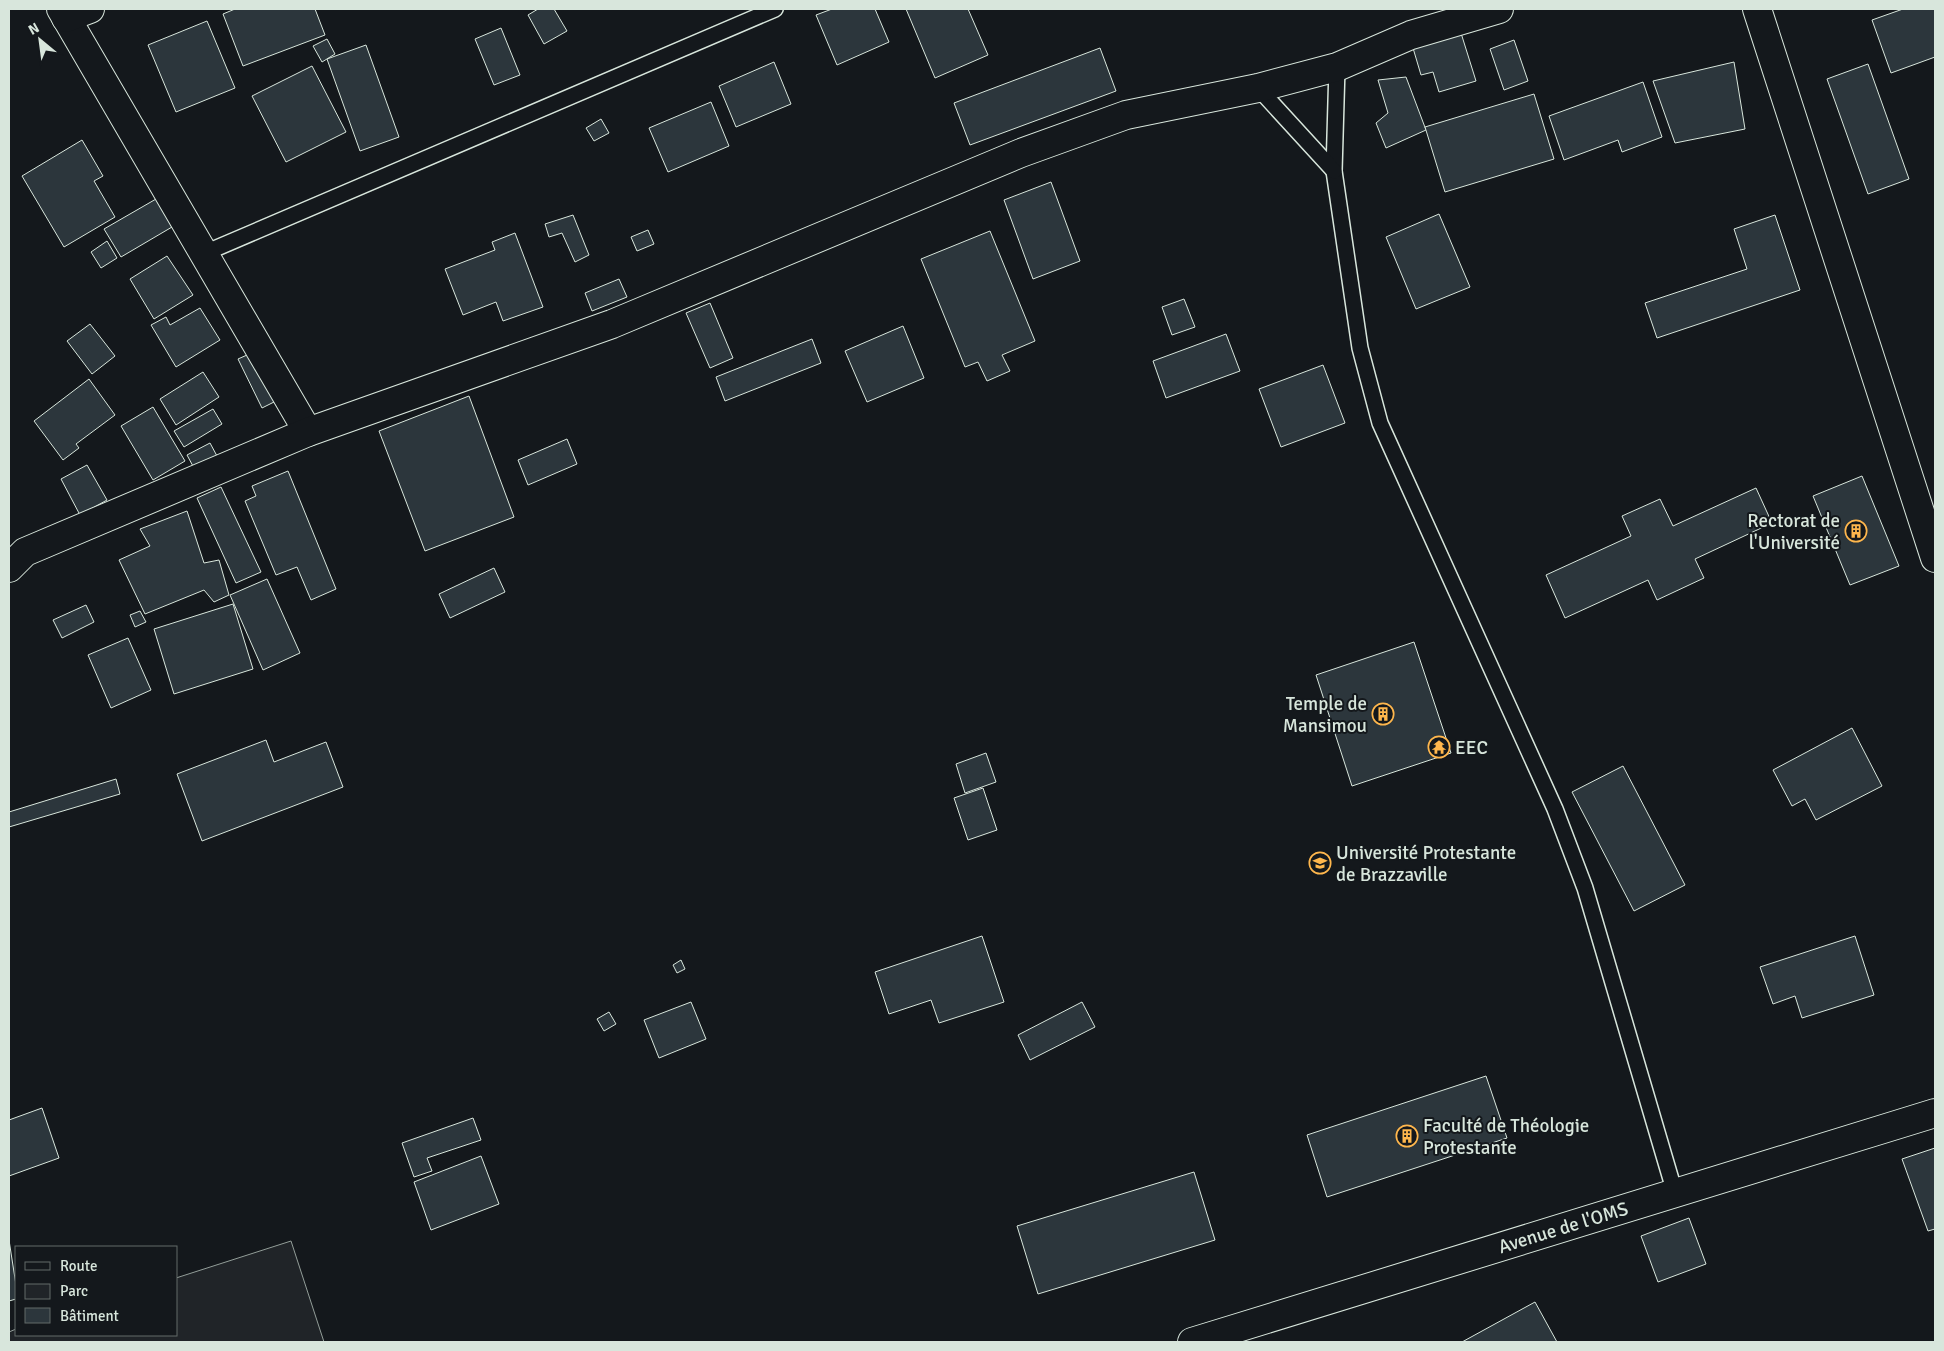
<svg xmlns="http://www.w3.org/2000/svg" width="1944" height="1351" viewBox="0 0 1944 1351" font-family="Signika,sans-serif">
<rect width="100%" height="100%" fill="#14181c"/>
<path fill="#202428" stroke="#939e99" d="M291,1241L324,1342H9V1332L16,1329V1335H176V1278Z"/>
<g fill="#2c363c" stroke="#d8e6dc">
<path d="M235,9H315L325,35L243,66L223,14Z"/>
<path d="M538,9H554L567,31L544,44L528,15Z"/>
<path d="M832,9H875L889,42L837,65L816,15Z"/>
<path d="M906,9H968L988,55L935,78Z"/>
<path d="M1903,9H1935V57L1891,73L1872,20Z"/>
<path d="M207,21L235,88L176,112L148,45Z"/>
<path d="M501,28L520,75L494,85L475,39Z"/>
<path d="M1461,33L1476,81L1439,92L1433,72L1421,75L1413,48Z"/>
<path d="M327,39L335,54L322,62L313,46Z"/>
<path d="M1514,40L1528,81L1504,90L1490,49Z"/>
<path d="M366,45L399,137L360,151L327,59Z"/>
<path d="M1100,48L1116,91L970,145L954,103Z"/>
<path d="M774,62L791,104L736,127L719,86Z"/>
<path d="M1734,62L1745,129L1675,143L1653,81Z"/>
<path d="M1868,64L1909,179L1868,194L1827,79Z"/>
<path d="M312,66L346,132L286,162L252,96Z"/>
<path d="M1406,77L1426,130L1386,148L1376,123L1388,113L1378,80Z"/>
<path d="M1643,82L1662,137L1622,152L1618,140L1564,160L1549,116Z"/>
<path d="M1534,94L1554,159L1445,192L1425,127Z"/>
<path d="M711,102L729,146L668,172L649,128Z"/>
<path d="M601,119L609,133L594,141L586,128Z"/>
<path d="M82,140L103,176L94,181L115,217L64,247L22,176Z"/>
<path d="M1051,182L1080,261L1033,279L1004,200Z"/>
<path d="M156,199L172,227L121,257L104,229Z"/>
<path d="M1439,214L1470,287L1416,309L1386,237Z"/>
<path d="M573,215L589,255L575,262L562,233L549,237L545,224Z"/>
<path d="M1775,215L1800,290L1657,338L1645,303L1747,269L1734,229Z"/>
<path d="M648,230L654,244L637,251L631,237Z"/>
<path d="M990,231L1035,341L1002,355L1010,371L987,381L978,362L965,367L921,259Z"/>
<path d="M515,233L543,307L503,321L496,302L463,315L445,269L495,250L492,242Z"/>
<path d="M107,241L117,258L101,268L91,252Z"/>
<path d="M167,256L193,295L154,319L130,279Z"/>
<path d="M619,279L627,297L592,311L585,293Z"/>
<path d="M1184,299L1195,327L1172,335L1162,307Z"/>
<path d="M710,303L733,358L710,368L686,313Z"/>
<path d="M200,308L220,340L176,367L151,325L166,317L170,325Z"/>
<path d="M90,324L115,356L92,374L67,341Z"/>
<path d="M903,326L924,378L867,402L845,351Z"/>
<path d="M1226,334L1240,371L1166,398L1153,361Z"/>
<path d="M812,339L821,363L725,401L716,377Z"/>
<path d="M256,351L280,399L262,408L238,359Z"/>
<path d="M1323,365L1345,423L1281,447L1259,389Z"/>
<path d="M203,372L219,397L176,425L160,399Z"/>
<path d="M89,379L115,415L76,444L79,448L63,460L34,421Z"/>
<path d="M469,396L514,517L425,551L379,431Z"/>
<path d="M153,407L185,461L153,480L121,426Z"/>
<path d="M213,409L222,424L184,447L174,431Z"/>
<path d="M567,439L577,464L528,485L518,460Z"/>
<path d="M210,443L217,456L194,468L187,455Z"/>
<path d="M87,465L107,500L80,515L61,479Z"/>
<path d="M288,471L336,589L311,600L297,567L276,575L245,501L256,496L252,486Z"/>
<path d="M1862,476L1899,566L1850,585L1813,496Z"/>
<path d="M221,487L261,572L236,583L197,498Z"/>
<path d="M1756,488L1772,523L1695,559L1704,578L1657,600L1648,580L1565,618L1546,575L1631,536L1622,516L1660,499L1673,526Z"/>
<path d="M187,511L204,563L219,560L229,595L214,602L204,590L145,614L119,560L150,546L140,529Z"/>
<path d="M494,568L505,592L450,618L439,594Z"/>
<path d="M267,579L300,653L263,670L230,595Z"/>
<path d="M233,604L253,669L174,694L154,629Z"/>
<path d="M86,605L94,622L62,638L53,620Z"/>
<path d="M140,611L146,622L135,627L130,615Z"/>
<path d="M128,638L151,690L111,708L88,655Z"/>
<path d="M1414,642L1451,753L1352,786L1316,675Z"/>
<path d="M1852,728L1882,786L1816,820L1805,799L1792,806L1773,770Z"/>
<path d="M266,740L274,762L326,742L343,787L202,841L177,774Z"/>
<path d="M986,753L996,782L965,793L956,764Z"/>
<path d="M1623,766L1685,885L1634,911L1572,792Z"/>
<path d="M116,779L120,794L9,827V812Z"/>
<path d="M983,788L997,830L968,840L954,798Z"/>
<path d="M982,936L1004,1002L939,1023L931,1000L889,1014L875,972Z"/>
<path d="M1855,936L1874,995L1802,1018L1795,996L1773,1004L1760,967Z"/>
<path d="M681,960L685,969L677,973L673,965Z"/>
<path d="M691,1002L706,1039L659,1058L644,1020Z"/>
<path d="M1082,1002L1095,1027L1030,1060L1018,1035Z"/>
<path d="M609,1012L616,1024L604,1031L597,1019Z"/>
<path d="M1486,1076L1507,1138L1327,1197L1307,1135Z"/>
<path d="M42,1108L59,1158L9,1176V1120Z"/>
<path d="M473,1118L481,1140L427,1158L432,1171L414,1177L402,1143Z"/>
<path d="M1935,1148V1229L1928,1231L1902,1159Z"/>
<path d="M481,1156L499,1204L431,1230L414,1182Z"/>
<path d="M1194,1172L1215,1240L1038,1294L1017,1226Z"/>
<path d="M1689,1218L1706,1264L1658,1282L1641,1236Z"/>
<path d="M9,1240L16,1285V1299L9,1301Z"/>
<path d="M1535,1302L1557,1342H1462Z"/>
</g>
<g fill="none" stroke-linecap="round" stroke-linejoin="round">
<g stroke="#d8e6dc" stroke-width="18">
<g id="service">
<path d="M1337,67L1334,171L1360,348L1380,423L1555,809L1585,888L1675,1193"/>
<path d="M1258,88L1334,171"/>
<path d="M205,253L775,9"/>
</g>
</g>
<g stroke="#d8e6dc" stroke-width="30">
<g id="minor">
<path d="M61,9L308,432"/>
<path d="M1757,9L1935,558"/>
<path d="M66,18L90,9"/>
<path d="M9,568L25,552L308,432L612,324L1021,153L1126,115L1258,88L1337,67L1411,35L1499,9"/>
</g>
</g>
<g stroke="#d8e6dc" stroke-width="30">
<path id="tertiary" d="M1192,1342L1935,1113"/>
</g>
<use href="#service" stroke="#14181c" stroke-width="15"/>
<use href="#minor" stroke="#14181c" stroke-width="28"/>
<use href="#tertiary" stroke="#14181c" stroke-width="28"/>
</g>
<defs>
<g id="building-ring" transform="scale(1.125)"><circle r="9.5" fill="#14181c" stroke="#ffb74d" stroke-width="1.5"/><path d="M-4-6H4V6H1V3H-1V6H-4ZM-2.5-4.3h1.7v1.8h-1.7ZM.8-4.3h1.7v1.8H.8ZM-2.5-1h1.7V.8h-1.7ZM.8-1h1.7V.8H.8Z" fill="#ffb74d"/></g>
<g id="temple-ring" transform="scale(1.125)"><circle r="9.5" fill="#14181c" stroke="#ffb74d" stroke-width="1.5"/><path d="M0-6L5-2H3V0L6.5 2.5H4V6H1.5V3h-3V6H-4V2.5H-6.5L-3 0V-2H-5Z" fill="#ffb74d"/></g>
<g id="university-ring" transform="scale(1.125)"><circle r="9.5" fill="#14181c" stroke="#ffb74d" stroke-width="1.5"/><path d="M0-5L7-2L0 1L-7-2ZM-4 1L0 2.5L4 1V4Q0 6-4 4Z" fill="#ffb74d"/></g>
</defs>
<g fill-rule="evenodd">
<use href="#building-ring" x="1856" y="531"/>
<use href="#building-ring" x="1383" y="714"/>
<use href="#temple-ring" x="1439" y="747"/>
<use href="#university-ring" x="1320" y="863"/>
<use href="#building-ring" x="1407" y="1136"/>
</g>
<g text-anchor="middle" stroke-width="4" stroke-linejoin="round" paint-order="stroke">
<g font-size="19" fill="#d8e6dc" stroke="#14181c" text-anchor="start">
<text x="1840" y="527" text-anchor="end">Rectorat de<tspan x="1840" dy="22">l'Université</tspan></text>
<text x="1367" y="710" text-anchor="end">Temple de<tspan x="1367" dy="22">Mansimou</tspan></text>
<text x="1455" y="754">EEC</text>
<text x="1336" y="859">Université Protestante<tspan x="1336" dy="22">de Brazzaville</tspan></text>
<text x="1423" y="1132">Faculté de Théologie<tspan x="1423" dy="22">Protestante</tspan></text>
</g>
<g font-size="19" fill="#d8e6dc" stroke="#14181c">
<text transform="translate(1563 1227) rotate(-17)" y="7">Avenue de l'OMS</text>
</g>
</g>
<rect width="1944" height="1351" fill="none" stroke="#d8e6dc" stroke-width="20"/>
<rect x="15" y="1246" width="162" height="90" fill="#14181c" stroke="#626a69"/>
<rect x="25" y="1262" width="25" height="8" fill="#14181c" stroke="#626a69"/>
<text x="60" y="1271" font-size="15" fill="#d8e6dc">Route</text>
<rect x="25" y="1284" width="25" height="15" fill="#202428" stroke="#626a69"/>
<text x="60" y="1296" font-size="15" fill="#d8e6dc">Parc</text>
<rect x="25" y="1308" width="25" height="15" fill="#2c363c" stroke="#626a69"/>
<text x="60" y="1321" font-size="15" fill="#d8e6dc">Bâtiment</text>
<g transform="translate(40 40) rotate(331)" stroke="#14181c" stroke-width="4" paint-order="stroke">
<path d="M0-4L9 19L0 12L-9 19Z" fill="#d8e6dc"/>
<text y="-8" font-size="14" font-weight="bold" text-anchor="middle" fill="#d8e6dc">N</text>
</g>
</svg>
